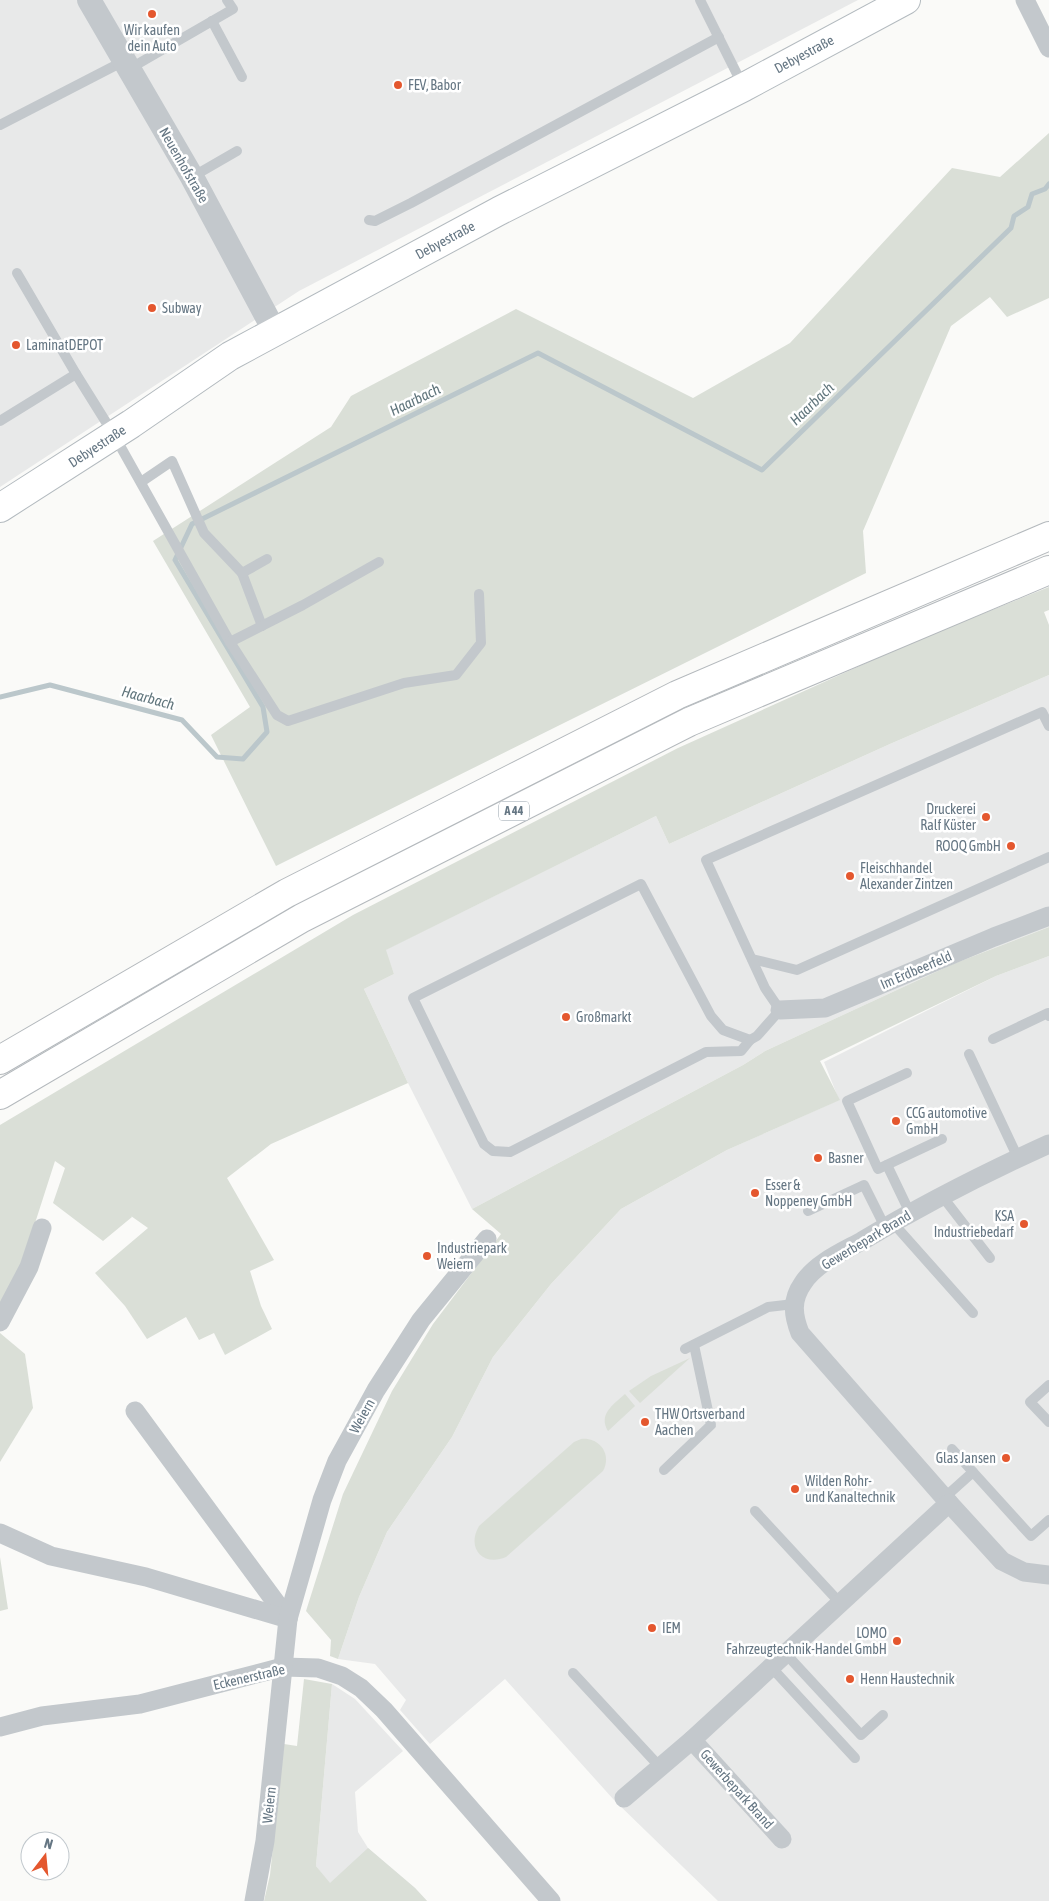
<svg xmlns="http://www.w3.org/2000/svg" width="1049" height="1901" viewBox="0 0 1049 1901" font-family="'Asap Condensed',sans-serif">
<rect width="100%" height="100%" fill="#fafaf8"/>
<g fill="#e8e9e9">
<path d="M0,0H858L299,291L0,487Z"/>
<path d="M1049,675V927L953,964L765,1051L743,1065L472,1209L408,1083L364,989L394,974L385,950L656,816L669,844L890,744Z"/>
<path d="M1049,956V1901H718L614,1800L505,1679L430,1744L400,1710L406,1700L375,1664L338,1659L359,1597L387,1532L452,1437L493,1357L551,1284L621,1209L727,1150L839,1100L824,1062L996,976Z"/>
<path d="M332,1684L355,1699L403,1751L355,1792L358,1832L368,1848L415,1888L427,1901H343L316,1866Z"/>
</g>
<g fill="#dadfd7">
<path d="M1049,133V298L1007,317L990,297L951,326L863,531L866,573L276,866L211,735L250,707L153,541L331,427L351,396L516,309L693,398L790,343L952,168L1000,177Z"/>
<path d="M1049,587V610L1044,612L1049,625V675L890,744L669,844L656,816L386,950L394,974L364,989L408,1083L271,1144L227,1178L274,1260L250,1271L261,1306L272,1329L225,1355L214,1333L199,1340L186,1317L147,1339L125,1306L95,1273L148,1228L131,1216L132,1217L103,1241L53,1203L65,1168L55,1161L18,1276L0,1310V1125L353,915L678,748L915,641Z"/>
<path d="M1049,927V956L996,976L820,1061L840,1100L727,1150L621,1209L551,1284L493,1357L452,1437L387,1532L359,1597L338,1659L330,1656L331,1640L306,1611L343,1494L392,1391L433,1324L501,1234L472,1209L743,1065L765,1051L953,964Z"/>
<path d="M0,1333L25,1354L33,1408L0,1462Z"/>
<path d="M690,1358L640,1403L629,1391L651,1376Z"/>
<path d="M625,1394L635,1406L608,1431C598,1414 613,1405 625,1394Z"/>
<path d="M581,1439C600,1437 612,1455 603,1471L506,1557C483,1567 466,1548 479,1526L574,1442Z"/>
<path d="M0,1557L8,1609L0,1611Z"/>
<path d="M304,1679L332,1684L316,1866L330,1883L368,1848L415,1888L427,1901H264L270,1875L284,1744L297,1746Z"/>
</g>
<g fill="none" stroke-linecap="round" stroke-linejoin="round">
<path stroke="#bbc7cb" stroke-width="5" d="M0,697L50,685L182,720L217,757L243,759L267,732L263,707L175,560L192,524L538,353L762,470L1011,228L1014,216L1028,207L1032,194L1045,189L1049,184"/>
<g stroke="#b3babf" stroke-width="30">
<path id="secondary" d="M0,508L131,424L230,356L499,211L744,87L906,0"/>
</g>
<g stroke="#b4b9bd" stroke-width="30">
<g id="motorway">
<path d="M0,1060L287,893L677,695L1049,536"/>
<path d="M0,1095L302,918L689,722L1049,570"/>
</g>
</g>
<g stroke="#c3c8cc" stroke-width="10">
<path d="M700,0L743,86"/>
<path d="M212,21L242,77"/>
<path d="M129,69L233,9L227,0"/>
<path d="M0,125L124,61"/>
<path d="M192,177L237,151"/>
<path d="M369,220L375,221L411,203L719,37"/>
<path d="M17,273L76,374"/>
<path d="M0,421L76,374L114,435L230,642L277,715L288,721L404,683L456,675L481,643L479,594"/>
<path d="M141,482L172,461L204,533L242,573L262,626"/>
<path d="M242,573L267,559"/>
<path d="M230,642L303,605L379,562"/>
<path d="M641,884L711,1016L723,1030L750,1040L741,1051L706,1052L510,1152L493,1151L484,1144L413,998Z"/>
<path d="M752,959L797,970L1049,857"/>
<path d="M993,1039L1048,1013L1049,1016"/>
<path d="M750,1040L757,1036L780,1010L765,988L706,860L1042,712L1049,726"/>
<path d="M969,1054L1018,1158"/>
<path d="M907,1073L847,1101L878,1169L942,1139"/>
<path d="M887,1165L910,1213"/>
<path d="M942,1196L990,1258"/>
<path d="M808,1211L864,1185L885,1227"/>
<path d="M893,1223L973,1313"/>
<path d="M685,1349L768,1307L794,1304"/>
<path d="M1049,1385L1030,1402L1049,1422"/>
<path d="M952,1449L973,1472"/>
<path d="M664,1470L711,1425L694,1345"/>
<path d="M944,1498L973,1472L1031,1536L1049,1520"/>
<path d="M755,1511L841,1604"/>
<path d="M786,1654L861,1735L883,1715"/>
<path d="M771,1667L855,1758"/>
<path d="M573,1673L660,1767"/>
</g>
<g stroke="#c3c8cc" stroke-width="19">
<path d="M1025,0L1049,48"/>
<path d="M780,1010L825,1008L994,937L1049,916"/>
<path d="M1049,1144C985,1173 922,1205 862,1241C842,1252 816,1263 803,1283C791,1300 793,1315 800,1333L949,1503L1002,1561L1024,1572L1049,1575"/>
<path d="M0,1322L29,1267L42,1228"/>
<path d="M135,1411L288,1619"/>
<path d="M0,1533L51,1556L146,1577L288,1619"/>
<path d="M0,1727L42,1716L140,1704L283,1667L318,1668L342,1676L361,1688L384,1710L551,1901"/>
<path d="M692,1740L782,1839"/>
<path d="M624,1798L692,1740L949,1503"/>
<path d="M254,1901L265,1841L288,1619L322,1500L337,1461L376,1390L421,1320L487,1239"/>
</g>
<path stroke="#c3c8cc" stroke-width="24" d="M89,0L192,177L275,332"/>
<use href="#secondary" stroke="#fff" stroke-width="28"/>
<use href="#motorway" stroke="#fff" stroke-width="28"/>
</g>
<g fill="#e4572e" stroke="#fff" stroke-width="2">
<circle cx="152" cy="14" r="5"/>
<circle cx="398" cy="85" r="5"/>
<circle cx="152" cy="308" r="5"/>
<circle cx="16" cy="345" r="5"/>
<circle cx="986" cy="817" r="5"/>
<circle cx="1011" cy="846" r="5"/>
<circle cx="850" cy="876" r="5"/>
<circle cx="566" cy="1017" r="5"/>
<circle cx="896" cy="1121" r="5"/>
<circle cx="818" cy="1158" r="5"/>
<circle cx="755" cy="1193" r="5"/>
<circle cx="1024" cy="1224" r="5"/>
<circle cx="427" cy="1256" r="5"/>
<circle cx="645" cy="1422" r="5"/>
<circle cx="1006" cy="1458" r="5"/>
<circle cx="795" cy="1489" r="5"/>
<circle cx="652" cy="1628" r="5"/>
<circle cx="897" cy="1641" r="5"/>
<circle cx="850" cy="1679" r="5"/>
</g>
<g text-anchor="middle" stroke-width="5" stroke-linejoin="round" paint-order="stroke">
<rect fill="#fff" stroke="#939fa8" stroke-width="1" x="499" y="801.5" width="30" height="19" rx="4"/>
<g font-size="12" font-weight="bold" fill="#657683">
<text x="514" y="815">A 44</text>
</g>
<g font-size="14" fill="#657683" stroke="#fff" text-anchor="start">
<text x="152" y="35" text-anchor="middle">Wir kaufen<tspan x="152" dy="16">dein Auto</tspan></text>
<text x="408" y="90">FEV, Babor</text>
<text x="162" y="313">Subway</text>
<text x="26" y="350">LaminatDEPOT</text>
<text x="976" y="814" text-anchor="end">Druckerei<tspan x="976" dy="16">Ralf Küster</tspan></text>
<text x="1001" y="851" text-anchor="end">ROOQ GmbH</text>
<text x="860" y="873">Fleischhandel<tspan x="860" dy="16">Alexander Zintzen</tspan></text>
<text x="576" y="1022">Großmarkt</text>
<text x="906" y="1118">CCG automotive<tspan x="906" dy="16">GmbH</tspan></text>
<text x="828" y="1163">Basner</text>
<text x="765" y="1190">Esser &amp;<tspan x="765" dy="16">Noppeney GmbH</tspan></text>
<text x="1014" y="1221" text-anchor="end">KSA<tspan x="1014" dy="16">Industriebedarf</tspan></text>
<text x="437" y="1253">Industriepark<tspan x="437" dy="16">Weiern</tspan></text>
<text x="655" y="1419">THW Ortsverband<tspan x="655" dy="16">Aachen</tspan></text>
<text x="996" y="1463" text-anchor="end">Glas Jansen</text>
<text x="805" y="1486">Wilden Rohr-<tspan x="805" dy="16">und Kanaltechnik</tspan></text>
<text x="662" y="1633">IEM</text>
<text x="887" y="1638" text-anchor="end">LOMO<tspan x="887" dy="16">Fahrzeugtechnik-Handel GmbH</tspan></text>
<text x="860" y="1684">Henn Haustechnik</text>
</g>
<g font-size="14" fill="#657683" stroke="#fff">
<text transform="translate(804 54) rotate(-28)" y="5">Debyestraße</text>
<text transform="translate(184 165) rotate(60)" y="5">Neuenhofstraße</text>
<text transform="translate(445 240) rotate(-28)" y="5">Debyestraße</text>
<text transform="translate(97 446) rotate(-33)" y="5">Debyestraße</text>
<text transform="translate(916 970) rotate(-23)" y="5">Im Erdbeerfeld</text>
<text transform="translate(866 1240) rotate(-31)" y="5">Gewerbepark Brand</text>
<text transform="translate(362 1416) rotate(-61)" y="5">Weiern</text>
<text transform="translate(249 1677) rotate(-13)" y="5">Eckenerstraße</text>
<text transform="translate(737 1789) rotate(48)" y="5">Gewerbepark Brand</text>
<text transform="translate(269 1805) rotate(-84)" y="5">Weiern</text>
</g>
<g font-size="15" font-style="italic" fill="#60757c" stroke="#fff">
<text transform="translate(415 400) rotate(-26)" y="5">Haarbach</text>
<text transform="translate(812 404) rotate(-44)" y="5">Haarbach</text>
<text transform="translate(148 698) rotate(15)" y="5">Haarbach</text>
</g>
</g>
<g transform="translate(45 1856) rotate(16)"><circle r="24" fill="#ffffff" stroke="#c1c8cd"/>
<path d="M0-4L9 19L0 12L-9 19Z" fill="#e4572e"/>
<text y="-8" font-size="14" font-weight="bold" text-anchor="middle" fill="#657683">N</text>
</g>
</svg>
